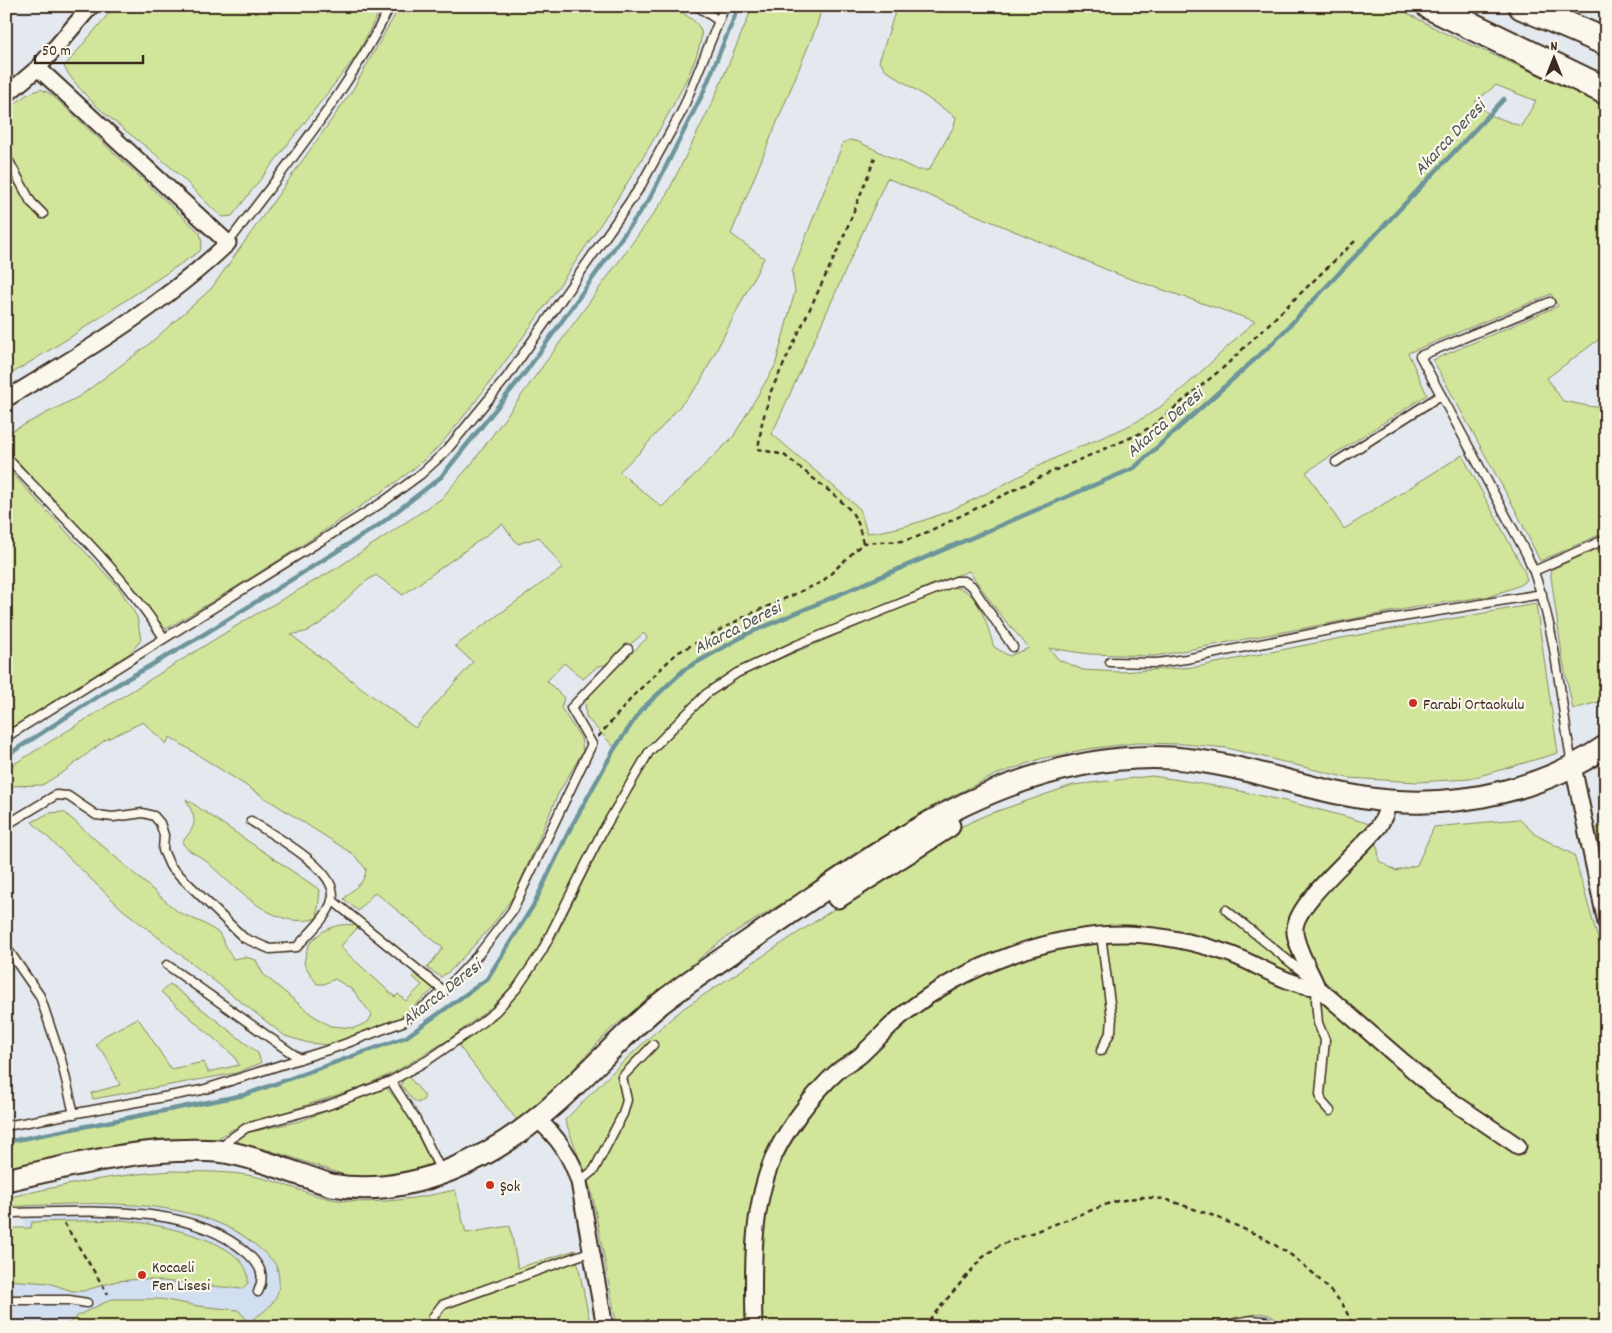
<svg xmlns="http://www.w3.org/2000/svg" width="1612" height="1333" viewBox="0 0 1612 1333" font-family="Dekko,sans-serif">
<rect width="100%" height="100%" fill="#e3e9ee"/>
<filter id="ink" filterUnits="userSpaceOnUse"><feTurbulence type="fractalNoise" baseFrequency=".02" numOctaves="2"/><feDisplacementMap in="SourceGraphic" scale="10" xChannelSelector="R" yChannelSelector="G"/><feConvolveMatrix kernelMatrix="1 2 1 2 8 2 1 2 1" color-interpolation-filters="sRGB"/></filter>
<g filter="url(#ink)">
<g fill="#d2dff0">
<path d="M127,1205L163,1209L215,1221L245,1236L277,1265L280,1285L270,1308L249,1322L252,1327H6V1228H25L24,1206Z"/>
<path d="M1260,1313L1269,1315L1289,1327H1195Z"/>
</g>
<g fill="#d1e69b" stroke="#86885c" fill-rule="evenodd">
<path d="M115,6H382L357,55L232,216L222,217C206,204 194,188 178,174C140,138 92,112 64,67Z"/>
<path d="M400,6H671C680,12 698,20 701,31C711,80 481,404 436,449C409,475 377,495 346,516C287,556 227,593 166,629L6,448V434L80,396L148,345L211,289L352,91Z"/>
<path d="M753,6H822L817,25L731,234L764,258L699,384L642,450L619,472L662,507L733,437L775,366L795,291L792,272L843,143L850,140L859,142L917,170H929L954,126L956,117L887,71L879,62L897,6H1394L1442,32L1606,105V334L1547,378L1563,401L1594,407L1606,405V532L1540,561L1517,513L1433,360L1558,306L1551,294L1408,353L1427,395L1306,472L1344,529L1462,455L1524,570L1527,580L1518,586L1491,596L1427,605L1155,656L1089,654L1049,648L1059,660L1083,670L1119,672L1196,667L1336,639L1536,604L1558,753L1469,779L1417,782L1348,778L1227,748L1184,744L1137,743L1087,749L1040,759L995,775L934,805L858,851L794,896L725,938L611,1029L538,1107L517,1120L458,1045L495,1019L520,991L553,942L629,789L654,753L709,697L741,675L949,588C978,583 987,626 994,647L1009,656L1029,648L999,613L969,571L933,584L737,669L704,691L647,750L596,834L542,944L518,979L492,1007L448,1040L393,1073L356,1089L233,1129L217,1139H162L125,1143L6,1169V1142L244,1095L406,1037L486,979L533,906L570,829L615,748L586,717L585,699L647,638L644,633L605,665L598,666L583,679L564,663L547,681L564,698L561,708L581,738L583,751L558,794L515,894L491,927L451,970L441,977L427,968L443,948L375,892L358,911L344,899C353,887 365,885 366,869L353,854L170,737L166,744L143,722L105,740L65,771L42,785L10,786L6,788V769L246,620L337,568L441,499L473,462L665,198L714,99ZM1496,85L1536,101L1521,126L1490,115L1475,102ZM887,178L1122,276L1255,321C1223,350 1193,382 1159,408C1132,427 1100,438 1070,451C1004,481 941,526 867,533L860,509L772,434ZM502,524L518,544L539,537L563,568L455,646L473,662L415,728L291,635C297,633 305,633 310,630C335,617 351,588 376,575L403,595Z"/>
<path d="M41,89L52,95L200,233L202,243L200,251L69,338L6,377V111L26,95Z"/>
<path d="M6,467L119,588L137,617L141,640L130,653L6,731Z"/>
<path d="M1606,545V700L1573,709L1563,661L1550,570Z"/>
<path d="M1152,776C1225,786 1296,802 1367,823L1378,850L1379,861L1396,871L1417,865L1434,827L1519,819L1536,835L1574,855L1606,967V1327H1289L1269,1315L1260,1313L1195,1327H617L592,1193L565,1120C603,1081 642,1042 684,1008L954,830L986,815L1073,785Z"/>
<path d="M186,799L320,890L317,918C275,932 235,887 206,861C198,854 187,852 182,842C199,823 196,820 186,799Z"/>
<path d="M64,812L178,912L203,923L219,933L233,959L245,957L256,960L263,974L311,1014L330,1026L354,1028L368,1022L372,1015L353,990L335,979L324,984H317L304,964C305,959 306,950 309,945C320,929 340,921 359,926L340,947L395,997L398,994L406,1001L422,985L413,977L416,974L435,988L401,1017L343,1041L328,1045L309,1043L285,1036L122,909L32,822L49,813Z"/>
<path d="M1606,825V869L1600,861L1596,828Z"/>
<path d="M170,984L258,1053L261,1063L236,1073L93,1099L91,1093L120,1085L106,1056L96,1045L104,1036L138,1018L171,1069L204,1062L208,1072L239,1065L234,1056L161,992Z"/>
<path d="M408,1076L425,1096L423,1100L418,1103L412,1099L401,1085L404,1078Z"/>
<path d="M387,1088L405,1111L433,1166L395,1176L351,1177L272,1151L237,1143L240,1137L246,1133L300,1121Z"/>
<path d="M174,1171C203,1172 234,1171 262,1178C290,1185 317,1199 346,1201C383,1204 419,1198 455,1190L466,1233L510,1226L518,1268L575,1250L591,1327H64L79,1315L112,1299H160L198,1306L238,1310L249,1322C270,1308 283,1298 278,1271C276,1261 266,1255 259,1248C197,1193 84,1203 6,1207V1198C62,1185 117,1174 174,1171Z"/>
<path d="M123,1220C154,1224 253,1240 248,1283L242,1289L143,1279L117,1281L83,1291H72L49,1283L6,1280V1228H31L32,1222Z"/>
</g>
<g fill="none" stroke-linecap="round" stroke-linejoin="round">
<g stroke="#6d959a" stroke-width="4.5">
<path d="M6,756L108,690L198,638L379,525L441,477L527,370L650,198L703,93L739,6"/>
<path d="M6,1142L244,1095L406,1037L487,979L533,906L570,829L615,748L642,709L685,669L747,634L1134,468L1273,343L1504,99"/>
</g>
<g stroke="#3b2a1e" stroke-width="11">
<g id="service">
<path d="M697,6L719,21"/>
<path d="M6,156L31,202L43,214"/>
<path d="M228,243C285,167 348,92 390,6"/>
<path d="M1550,302L1420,356L1527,555C1556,620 1559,695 1572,764"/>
<path d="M6,457C60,515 122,571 164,638"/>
<path d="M1336,462L1441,395"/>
<path d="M1534,571L1606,539"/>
<path d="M1110,662L1157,663L1186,659L1359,624L1542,594"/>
<path d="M6,737L383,502L421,474L446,451L507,377L613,226L640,187L682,111L725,6"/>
<path d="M6,825L56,795L68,796L96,815L113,817L143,813L154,816L160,823L164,835L163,850L170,866L244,938L270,949L297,947C309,933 326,919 332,901C342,871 271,834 251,821"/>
<path d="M332,900L444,991"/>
<path d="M1226,910L1306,975"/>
<path d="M1101,935L1112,1018L1111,1031L1101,1051"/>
<path d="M6,947L40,996L61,1059L74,1114"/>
<path d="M167,965L300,1059"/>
<path d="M1317,987L1316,1000L1318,1023L1325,1040L1320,1094L1322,1102L1330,1111"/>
<path d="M391,1081L416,1120L441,1171"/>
<path d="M6,1126L202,1090L334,1048L405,1021L444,991L479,954L512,911L592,744L571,708L628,649"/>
<path d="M222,1148L230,1139L246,1128L326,1106L391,1081L428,1060L472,1030L496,1011L517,988L542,951L601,834L649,752L706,694L737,673L797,645L956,581H964L972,586L1013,647"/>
<path d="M579,1182L594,1170L623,1114L627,1100L622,1077L653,1045"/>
<path d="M6,1213C81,1213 186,1200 247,1253C260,1265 266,1275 258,1292"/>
<path d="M6,1300H69L87,1303"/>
<path d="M435,1327L433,1317L442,1305L592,1251"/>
<path d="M1218,1327C1238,1323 1259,1314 1277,1327"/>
</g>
</g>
<g stroke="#3b2a1e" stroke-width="19">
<g id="minor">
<path d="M6,95L38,68L91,6"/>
<path d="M6,399C84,352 162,306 228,243L38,68"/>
<path d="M1573,766L1606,923"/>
<path d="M1317,987C1310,970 1298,952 1295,933C1290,906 1362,849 1379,826C1384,818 1387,810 1389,801"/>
<path d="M537,1119C558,1137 571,1156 579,1182L605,1327"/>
<path d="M754,1327C753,1274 751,1216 770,1166C781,1135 813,1093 838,1071C846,1064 857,1060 864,1052C878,1039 890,1025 905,1013C964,966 1051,933 1127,934C1160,935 1198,943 1230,954C1258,964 1287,986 1317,987L1437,1091L1518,1146"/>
</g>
</g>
<g stroke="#3b2a1e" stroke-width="25">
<g id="secondary">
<path d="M838,897L949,826"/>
<path d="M6,1180C76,1164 146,1146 218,1151C249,1154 299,1175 331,1185C411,1199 494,1158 552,1106C590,1073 622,1035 661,1003C702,971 747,943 790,913C847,874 902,834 965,804C1029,774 1101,754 1172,758C1247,763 1316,795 1389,801C1464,807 1544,789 1606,746"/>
</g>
</g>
<g stroke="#3b2a1e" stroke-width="30">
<g id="motorway">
<path d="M1430,6L1606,91"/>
<path d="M1522,6L1606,42"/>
</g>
</g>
<g stroke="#3b2a1e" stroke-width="2.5" stroke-dasharray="5 4" stroke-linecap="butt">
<path d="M863,543L858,523L851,511L838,498L784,455L758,449L762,423L771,391L841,243L875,158"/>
<path d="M598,737L636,693L677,653L748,615L822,582L863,543L902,541L917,537L1049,473L1139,434L1155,424L1224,367L1355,241"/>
<path d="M64,1223L108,1294"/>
<path d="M923,1327L982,1258L1000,1245L1113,1202L1141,1197L1165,1199L1214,1216L1262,1237L1291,1255L1314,1274L1342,1303L1354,1327"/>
</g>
<use href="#service" stroke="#fbf7ec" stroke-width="8"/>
<use href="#minor" stroke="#fbf7ec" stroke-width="15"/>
<use href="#secondary" stroke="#fbf7ec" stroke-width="21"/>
<use href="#motorway" stroke="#fbf7ec" stroke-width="26"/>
</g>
</g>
<g fill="#c8321e" stroke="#fbf7ec" stroke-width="2">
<circle cx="1413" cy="703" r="5"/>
<circle cx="490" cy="1185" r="5"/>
<circle cx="142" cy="1275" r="5"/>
</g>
<g text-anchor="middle" stroke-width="4.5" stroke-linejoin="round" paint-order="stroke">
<g font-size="16" fill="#3b2a1e" stroke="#fbf7ec" text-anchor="start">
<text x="1423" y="709">Farabi Ortaokulu</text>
<text x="500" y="1191">Şok</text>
<text x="152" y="1272">Kocaeli<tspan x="152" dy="18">Fen Lisesi</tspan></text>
</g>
<g font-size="18" font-style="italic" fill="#505652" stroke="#fbf7ec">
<text transform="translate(1449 137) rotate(-47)" y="6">Akarca Deresi</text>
<text transform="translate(1164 422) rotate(-41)" y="6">Akarca Deresi</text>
<text transform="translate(737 627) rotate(-27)" y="6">Akarca Deresi</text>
<text transform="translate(441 992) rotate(-38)" y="6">Akarca Deresi</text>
</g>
</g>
<rect width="1612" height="1333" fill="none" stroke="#fbf7ec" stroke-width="25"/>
<rect x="12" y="12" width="1587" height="1308" fill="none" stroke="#3b2a1e" stroke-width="2" filter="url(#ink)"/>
<g transform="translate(1554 58)" stroke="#fbf7ec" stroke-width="4" paint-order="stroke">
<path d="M0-4L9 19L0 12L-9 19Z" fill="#3b2a1e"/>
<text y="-8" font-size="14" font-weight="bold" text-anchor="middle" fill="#3b2a1e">N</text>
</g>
<path d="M35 55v8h108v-8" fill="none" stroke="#3b2a1e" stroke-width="2.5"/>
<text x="42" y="55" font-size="15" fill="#3b2a1e" stroke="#fbf7ec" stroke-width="4" paint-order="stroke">50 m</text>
</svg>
